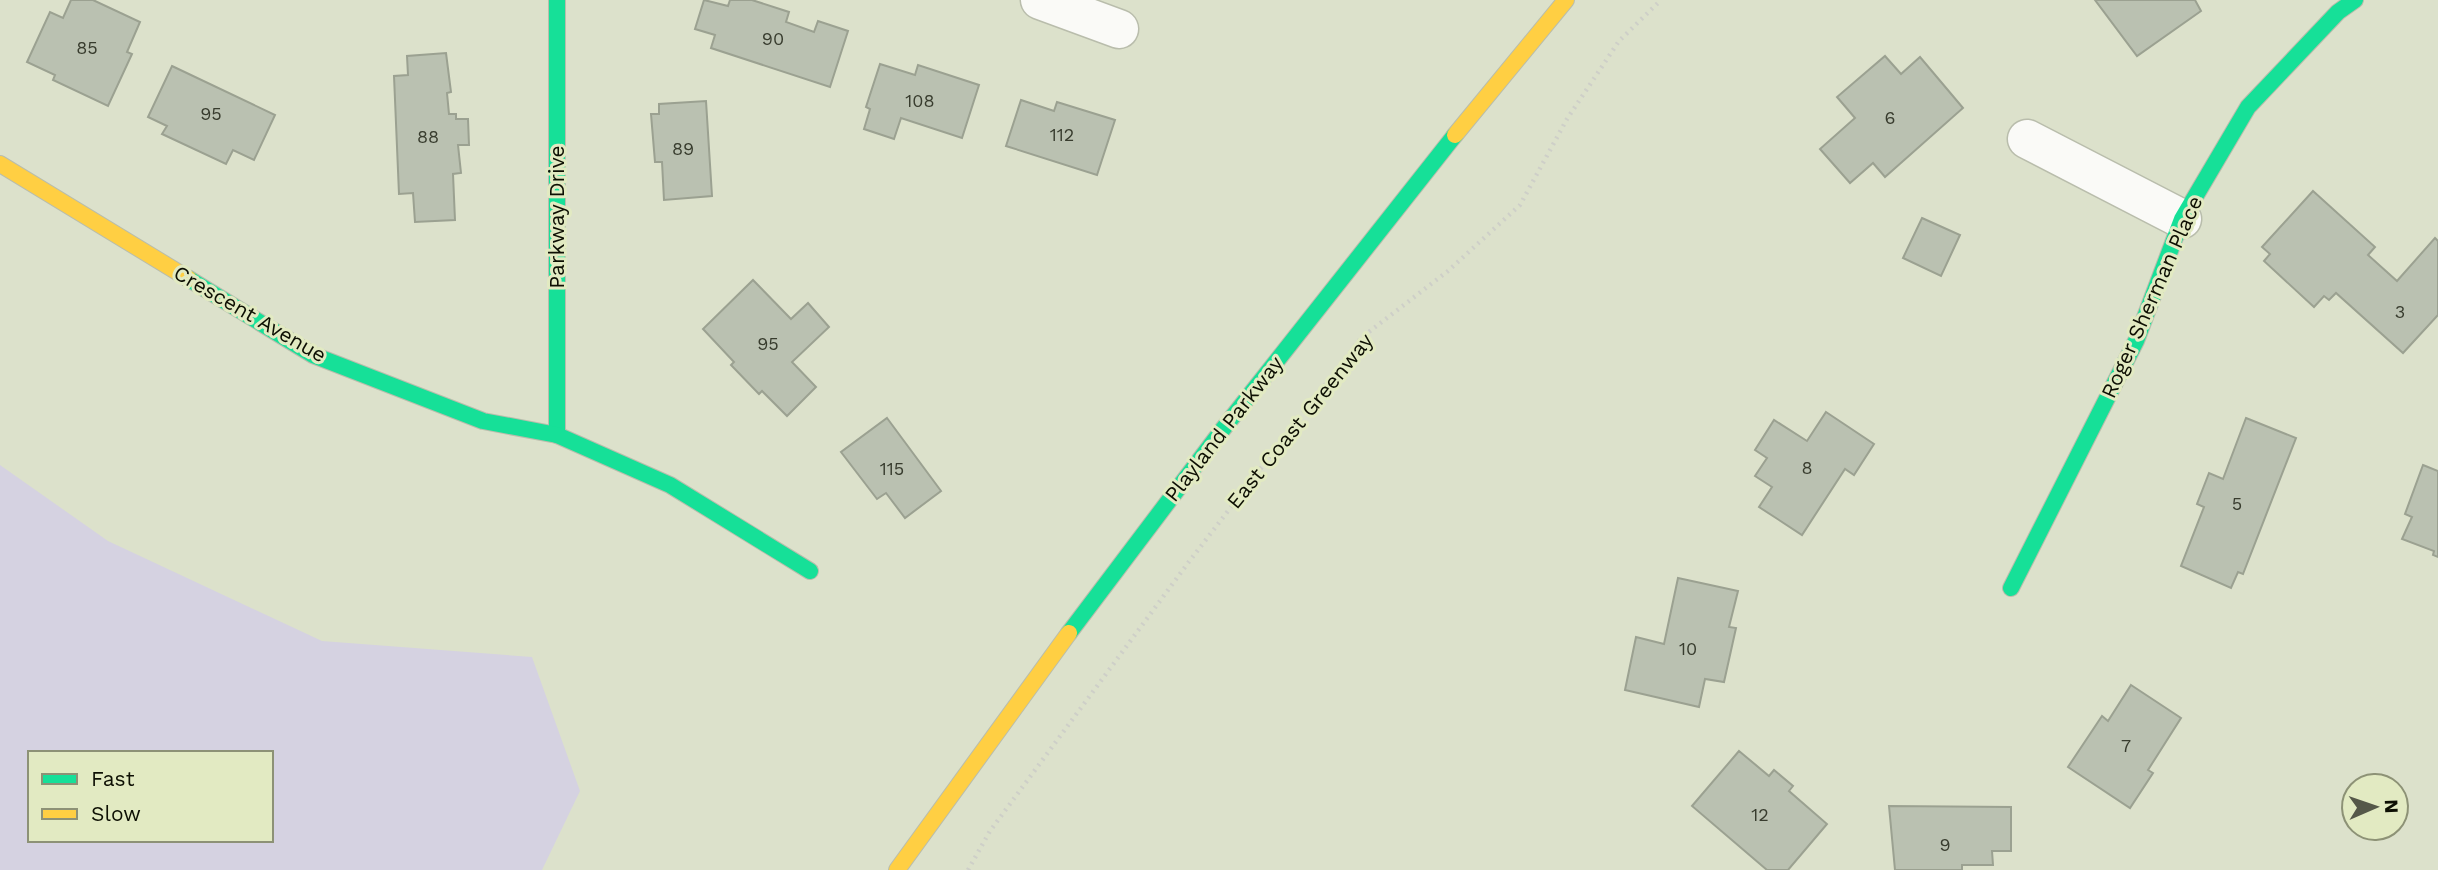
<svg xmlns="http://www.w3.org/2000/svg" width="2438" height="870" viewBox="0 0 2438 870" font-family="'Work Sans',sans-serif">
<rect width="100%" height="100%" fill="#dce1cb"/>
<path fill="#d5d2e1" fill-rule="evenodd" d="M0,465L108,541L322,641L532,657L580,791L542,870H0ZM30,753H271V840H30Z"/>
<g fill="#bac1b1" stroke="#9ba191" stroke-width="2">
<path d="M71,0H93L140,22L127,52L132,54L108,106L53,80L55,75L27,62L50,12L63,18Z"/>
<path d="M704,0L728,6L730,0H752L789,12L786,22L814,32L818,21L848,31L830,87L711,48L715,35L695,29Z"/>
<path d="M2095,0H2195L2201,11L2137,56Z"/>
<path d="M446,53L451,92L447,93L449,114H456V119H468L469,145H458L461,173L453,174L455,220L415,222L413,193L399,194L394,76L408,75L407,56Z"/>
<path d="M1885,56L1901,74L1920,57L1963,108L1885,177L1873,163L1850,183L1820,149L1855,118L1837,97Z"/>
<path d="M880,64L915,75L918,65L979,85L962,138L901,118L894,139L864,129L870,109L866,107Z"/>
<path d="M172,66L275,115L254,160L233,150L226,164L162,134L167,126L148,117Z"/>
<path d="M1021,100L1054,111L1057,102L1115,120L1097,175L1006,146Z"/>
<path d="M706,101L712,196L664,200L662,162H655L651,114H659V104Z"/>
<path d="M2313,191L2375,247L2368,255L2397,281L2435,238L2438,241V315L2403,353L2336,293L2329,300L2324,296L2314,307L2264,261L2270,254L2262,247Z"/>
<path d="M1922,218L1960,235L1941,276L1903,258Z"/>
<path d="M753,280L791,319L808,303L829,327L792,362L816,387L787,416L762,391L759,394L731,365L734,362L703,329Z"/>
<path d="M1826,412L1874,444L1854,475L1845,469L1802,535L1759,507L1772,487L1755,476L1767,458L1755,450L1774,420L1807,441Z"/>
<path d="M887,418L941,491L905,518L886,493L877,499L841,452Z"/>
<path d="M2246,418L2296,438L2243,574L2238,572L2231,588L2181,566L2204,507L2197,504L2209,473L2223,479Z"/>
<path d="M2423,465L2438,471V557L2433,555L2434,551L2402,539L2412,517L2405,514Z"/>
<path d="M1678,578L1738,591L1729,627L1736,628L1724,682L1705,679L1699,707L1625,690L1636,637L1664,644Z"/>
<path d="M2131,685L2181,718L2148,770L2153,773L2130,808L2068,767L2102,716L2108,721Z"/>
<path d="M1739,751L1769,776L1774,770L1793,786L1789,791L1827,824L1788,870H1767L1692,806Z"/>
<path d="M1889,806L2011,807V851H1992L1993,865H1962V870H1895Z"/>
</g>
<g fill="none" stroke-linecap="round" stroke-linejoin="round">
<g stroke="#b9bdac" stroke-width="41">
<g id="street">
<path d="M1040,0L1119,29"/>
<path d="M2027,139L2182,219"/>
</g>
</g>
<g stroke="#b9bdac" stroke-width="18">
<g id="fast">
<path d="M557,0V435"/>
<path d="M189,279L313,355L483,421L557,435L670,485L810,571"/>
<path d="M2011,588L2136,341L2182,219L2248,107L2338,12L2355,0"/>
<path d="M1069,633L1223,429L1455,135"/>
</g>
</g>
<g stroke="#b9bdac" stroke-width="18">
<g id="slow">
<path d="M1455,135L1566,0"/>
<path d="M0,164L189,279"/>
<path d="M897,870L1069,633"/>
</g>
</g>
<path stroke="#cecfc8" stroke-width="4.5" stroke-dasharray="2 5" stroke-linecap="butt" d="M968,870L990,831L1188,563L1361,338L1448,271L1520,205L1567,119L1619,41L1661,0"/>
<use href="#street" stroke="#fafaf7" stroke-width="38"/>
<use href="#fast" stroke="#16e098" stroke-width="16"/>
<use href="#slow" stroke="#ffcf43" stroke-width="16"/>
</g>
<g text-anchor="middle" stroke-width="6" stroke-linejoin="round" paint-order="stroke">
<g font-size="18" fill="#383c2e">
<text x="773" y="45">90</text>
<text x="87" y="54">85</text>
<text x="920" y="107">108</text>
<text x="211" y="120">95</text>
<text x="1890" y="124">6</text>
<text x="1062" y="141">112</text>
<text x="428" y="143">88</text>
<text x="683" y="155">89</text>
<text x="2400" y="318">3</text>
<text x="768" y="350">95</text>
<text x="1807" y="474">8</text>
<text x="892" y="475">115</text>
<text x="2237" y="510">5</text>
<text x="1688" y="655">10</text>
<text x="2126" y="752">7</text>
<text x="1760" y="821">12</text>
<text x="1945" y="851">9</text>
</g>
<g font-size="21" fill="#0d0f03" stroke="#e2eac2">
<text transform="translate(557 217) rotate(-90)" y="7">Parkway Drive</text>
<text transform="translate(2152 297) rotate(-66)" y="7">Roger Sherman Place</text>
<text transform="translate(250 314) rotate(30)" y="7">Crescent Avenue</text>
<text transform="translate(1300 421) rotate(-51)" y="7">East Coast Greenway</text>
<text transform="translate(1224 429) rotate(-52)" y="7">Playland Parkway</text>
</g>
</g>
<rect x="28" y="751" width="245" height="91" fill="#e2eac2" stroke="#8d9276" stroke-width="2"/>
<rect x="42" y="774" width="35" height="10" fill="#16e098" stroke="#8d9276" stroke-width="2"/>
<text x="91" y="786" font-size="21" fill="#0d0f03">Fast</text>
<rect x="42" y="809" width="35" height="10" fill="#ffcf43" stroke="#8d9276" stroke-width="2"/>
<text x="91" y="821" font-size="21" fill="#0d0f03">Slow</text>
<g transform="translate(2375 807) rotate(88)"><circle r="33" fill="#e2eac2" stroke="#8d9276" stroke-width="2"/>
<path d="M0-5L12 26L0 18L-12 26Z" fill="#555849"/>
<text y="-10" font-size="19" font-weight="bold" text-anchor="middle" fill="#0d0f03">N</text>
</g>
</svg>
